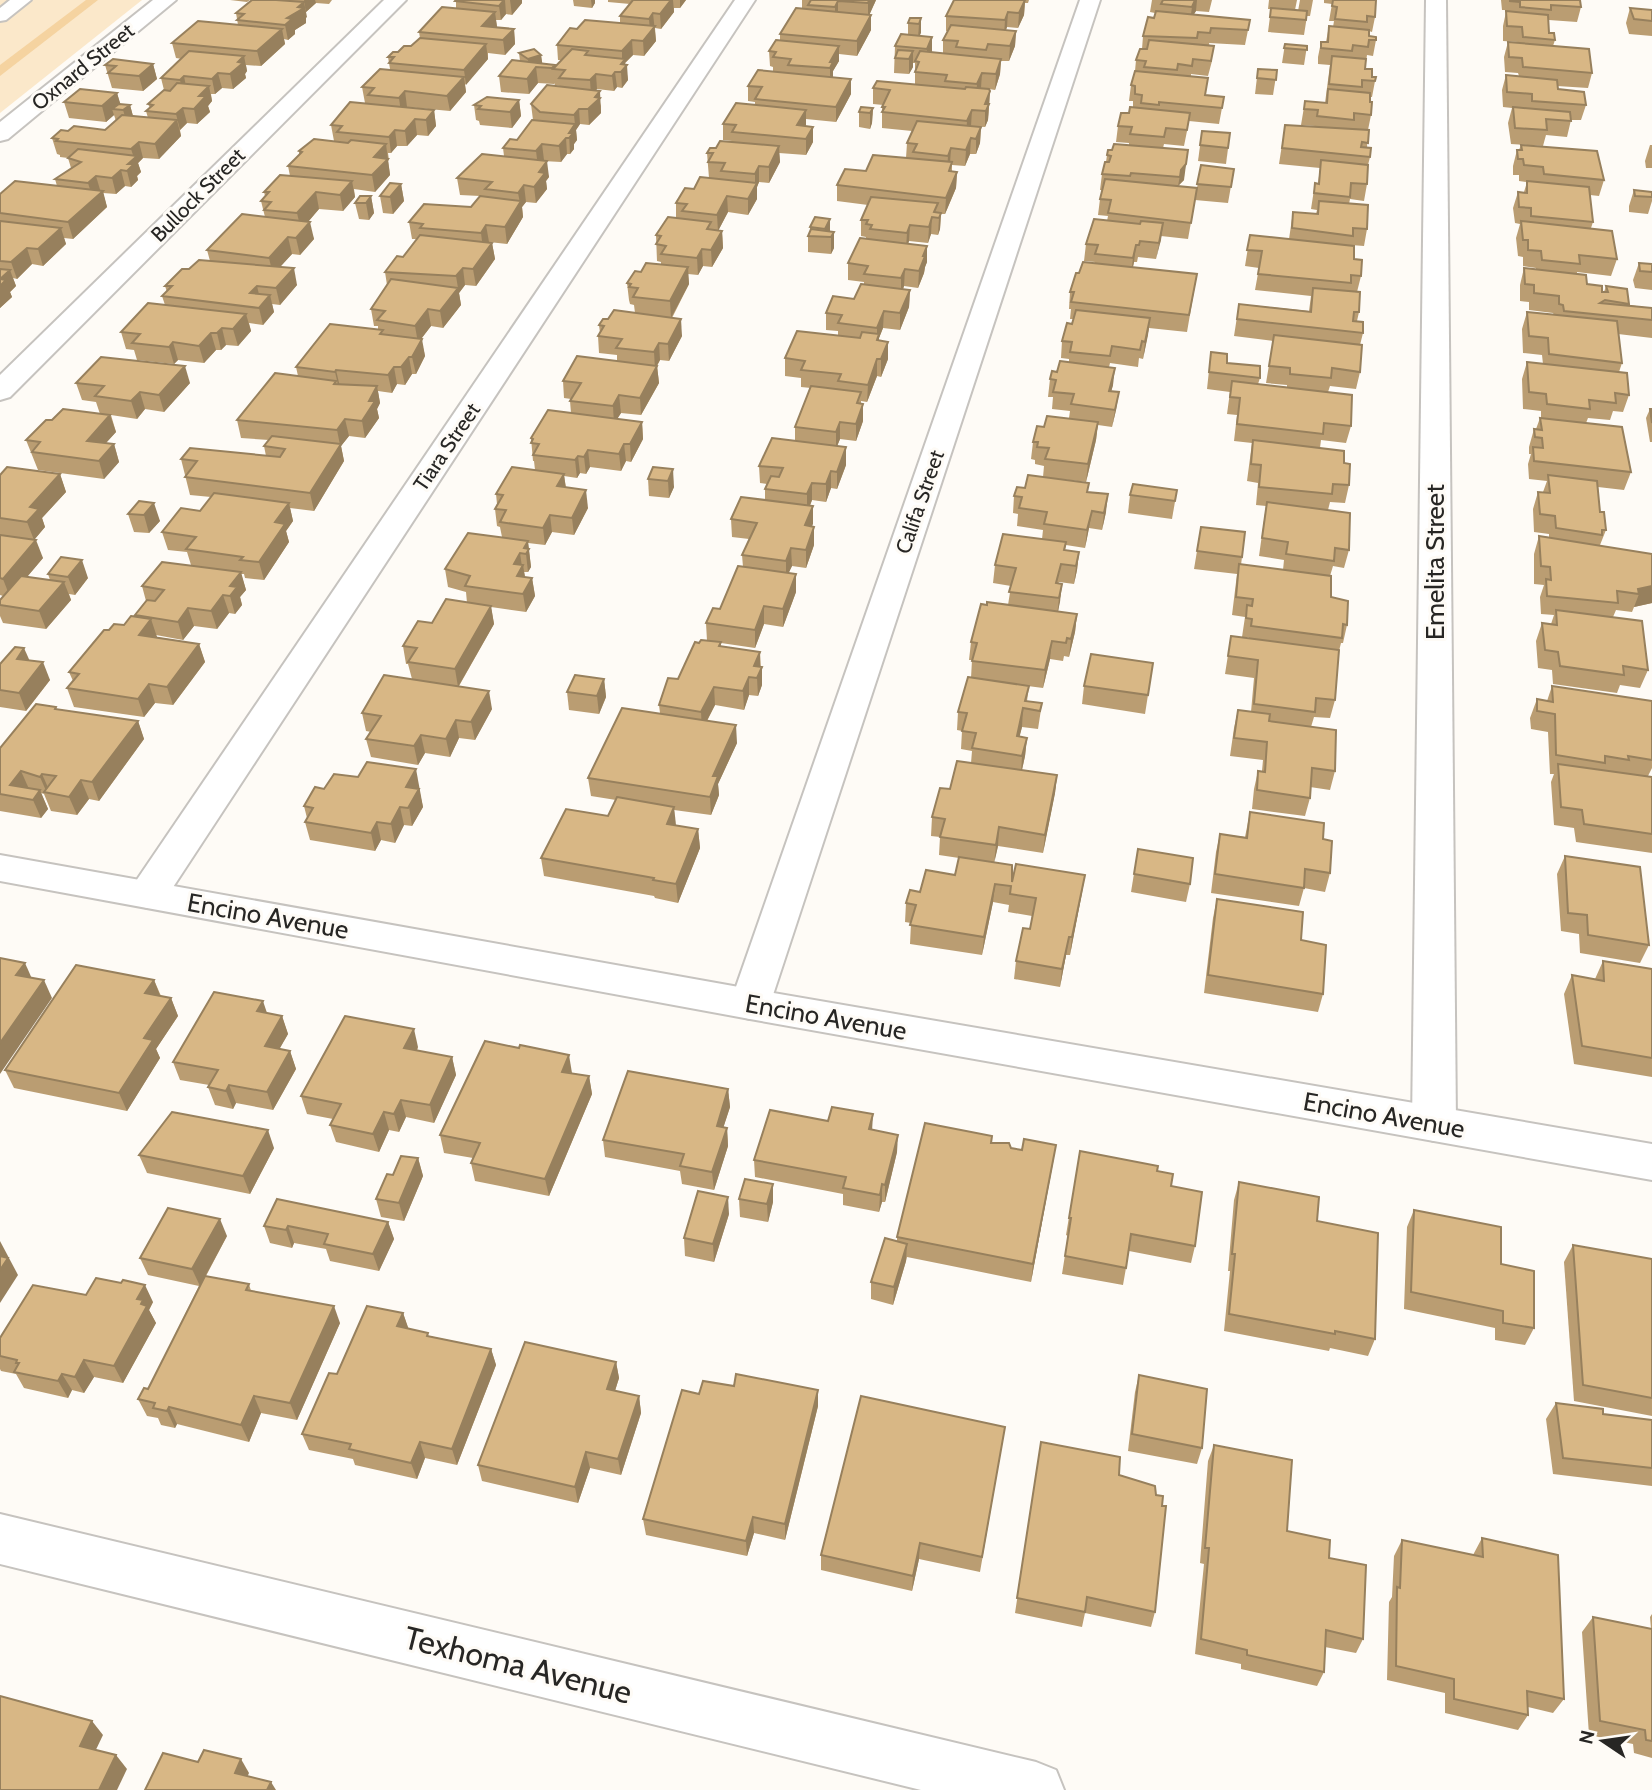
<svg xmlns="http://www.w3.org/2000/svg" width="1652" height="1790" viewBox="0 0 1652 1790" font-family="Cabin,sans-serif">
<rect width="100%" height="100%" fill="#fefbf6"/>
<path fill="#fbe8ca" d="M0,0H142L0,113Z"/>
<path fill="#f5d3a0" d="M86,0H98L0,76V65Z"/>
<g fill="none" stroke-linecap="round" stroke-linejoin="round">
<g stroke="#c6c3bf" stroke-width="4">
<path id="lane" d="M10,0H31L6,20L0,21V8Z"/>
</g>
<g stroke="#c6c3bf" stroke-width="4">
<g id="street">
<path d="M384,0H406L10,397L0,400V375Z"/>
<path d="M735,0H755L162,904L148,908L134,904L129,894L134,884Z"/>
<path d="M1080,0H1100L770,1004L764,1015L750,1019L736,1015L730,1004Z"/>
<path d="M1426,0H1446L1456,1124L1449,1136L1434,1141L1419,1136L1412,1124Z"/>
<path d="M0,1514L1036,1762L1056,1770L1064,1790H921L0,1564Z"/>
</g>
</g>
<g stroke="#c6c3bf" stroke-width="4">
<g id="secondary">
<path d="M153,0H176L8,139L0,141V122Z"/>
<path d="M0,855L750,989L1652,1144V1180L750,1019L0,881Z"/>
</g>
</g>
<use href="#lane" fill="#fff" fill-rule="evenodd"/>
<use href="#street" fill="#fff" fill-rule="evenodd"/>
<use href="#secondary" fill="#fff" fill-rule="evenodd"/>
</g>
<g fill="#ba9d72">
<path d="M230,0H250L247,2Z"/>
<path d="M252,0H332L329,4L316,3L306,12V23L295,30V34L288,40L284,39L285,44L261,66L246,65L247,71L245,74L246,78L233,89L222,88L215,94H211L212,101L208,106L210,112L197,124L187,123L180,130L181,136L159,159L143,158L138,163L141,172L137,176L138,180L131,187L125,186L116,194L103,193L107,207L73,239L64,238L66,244L43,266L32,264L17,279L13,278L16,286L10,292L12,297L0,308V194L57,186L55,179L71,168L68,158L60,157V155L57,154L52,138L68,131L105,130L116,121L114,115L106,122L69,118L64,102L117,93L120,104L130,105L133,116L148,118L146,111L150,108L148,104L164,90L161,78L182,59L176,58L172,43L238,25L236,13Z"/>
<path d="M456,0H522V3L512,15L506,14L501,20H496L497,27L514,29L515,44L505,55L488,53V59L465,85L466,92L450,111L407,107L434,110L436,126L428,136L417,135L407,146H397L391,153H388L389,160L388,161L390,175L375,192L354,189L355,197L343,211L319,209L308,222L314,239L300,255L292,254L279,267L297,285L280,305L272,304L274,312L263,325L249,323L251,331L238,346L226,345L221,350H216L204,363L178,360L174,364L137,360L134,350L126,349L121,332L165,305L162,296L167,292L165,286L189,269L210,261L207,250L265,217L261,201L265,196L264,192L290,176L288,166L299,155V151L334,141L331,125L365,103L362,87L390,69L388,57L411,46L420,38L419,32L456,8Z"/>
<path d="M571,0H595V3L592,8L574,6L573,0Z"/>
<path d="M608,0H686L680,8H674V12L661,29L655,28L656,41L644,56L633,55L625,63L628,80L622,88L617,87L614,91L597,89L596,90L601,106V113L589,125L580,124L576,130L577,140L574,144V149L570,154H567L561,162L543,161L549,177L546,181L547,189L536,203L526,202L522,207L523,217L507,244L489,242L492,243L495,259L476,286L465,285L459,293L461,305L443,328L431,326L421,339L425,356L416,374H412L405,385L397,384L392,393L378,391L380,403L377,409L379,418L365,438L349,436L341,446L344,461L314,511L290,508L293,521L286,531L289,542L264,580L245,578L244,574H241L246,590L240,597L242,605L235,614L229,613L217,629L194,626L183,640L156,635L157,637L199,644L205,662L173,705L155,703L144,717L74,707L67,688L73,681L69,672L109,630L124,625L136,617L135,615L146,601L142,586L191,565L187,552L168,550L162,532L200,511L211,497L190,495L181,459L266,456L264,446L269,440L241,438L237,420L298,376L296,367L378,329V326H374L371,309L387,285L385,272L403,257L417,239H412L409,222L471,207L480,196L460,195L457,178L504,156L503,148L517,140L533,120L531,104L560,86L555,85L554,83V84L538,83L529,94L501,92L499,76L520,61L519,53L541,55L542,63L555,65V67L561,60H558L557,45L577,29L620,23V16L630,4L608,2Z"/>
<path d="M802,0H876L869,15L871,30L857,56L839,54V61L833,71V77L851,79V94L836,122L806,119V126L813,127V142L806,155L779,153L780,162L769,183L759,182L757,187V199L748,215L728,212L718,231H722L723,248L712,267L703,266L698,275L688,274L689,284L672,318L682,336L669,361L660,360L657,366L659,383L641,415L621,413L617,419L642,422L643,439L631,462L626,461L621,471L590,467L586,474L580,473L577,478L564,476L566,487L588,508L574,535L552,532L545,545L528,543L531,567L528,572H524L525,577L532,578L535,596L526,612L491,607L494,624L459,686L492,709L475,740L459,738L450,757L425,753L418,765L371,757L366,739L371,732L366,731L362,713L412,679L408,664H406L403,646L432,623L467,603L466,592L448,587L445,569L502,537L500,527L497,526L495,509L497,504L496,494L535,470L534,461H533L531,438L571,413L570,401L571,399L564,398L563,381L617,361V355L599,353L598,336L600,333L599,325L608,319L635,313L634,305L630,304L629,300L627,283L641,272L661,265V262L657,261L656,235L676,218V203L694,189L721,180L709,178L707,153L732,142V141L723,140V124L755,105V102L748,101V86L773,71V67L770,66L769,51L780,41V34L802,9Z"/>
<path d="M954,0H1029L1028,3H1025L1024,15L1018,28L1007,27L1006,30L1016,31L1015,46L1009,61H1001L1000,74L995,90L989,89L990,91L989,107L988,120L985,127L971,126L981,127L980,143L976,154H970L965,166L952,165V172H957L956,188L945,214H941L940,229L938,235L931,234L928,243L909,241L908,244L927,262L925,267L924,273L918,288L904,286L903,289L910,290L909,307L900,330L883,328L879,338V341L888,342V359L881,377L877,376L867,402L861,401V404H863V421L856,441L840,439L837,446L846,465L837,489L831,488L826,502L812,500L810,506H813L812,526L814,545L806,568L792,566L788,573L796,592L783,627L764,624L755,648L721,643V646L760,652L762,685L758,696L749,695L744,710L715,705L707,721L737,743L718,784L719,795L711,815L674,810L675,825L698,829L700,848L678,903L655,898L654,896L544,876L541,858L608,816L616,800L591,796L588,778L660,713L659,705L678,679L699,643L707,641L706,623L720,609L743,567L742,555L749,539L732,537L731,519L765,500V489L767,484L760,483L759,466L795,441V427L811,388L801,387V378L785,376V358L838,336V331L826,330V313L854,299L864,285V282L848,280V263L866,238V237L861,236V220L868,205L837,201V185L866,171L906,158L907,143L912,131L882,128V107L883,105L873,104V88L915,85V63H913V67L909,74L894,73L895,46L908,35V23L921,18L920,36L932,52L943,53V40L947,31H946V16Z"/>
<path d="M1152,0H1212L1209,12L1196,11L1193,15L1250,20L1245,45L1209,43L1212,61L1208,76L1191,74V77L1206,95L1224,97L1219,124L1189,121L1184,146L1164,144L1163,148L1184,180L1178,186L1197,188L1201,165L1234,169L1228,203L1195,200L1188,239L1161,236L1156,259L1138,257L1137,262H1134L1133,267L1197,274L1187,332L1149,328L1143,359L1139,358L1138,367L1110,363L1109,367L1113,385L1111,391L1116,410L1112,427L1098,425L1096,440L1086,482L1043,477L1044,466L1035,464V460L1031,459L1033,442L1044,427L1069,418L1070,411L1052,409L1053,397H1048L1050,379L1069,362V359L1061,358L1062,341L1072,324L1073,319H1070L1071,309H1069L1070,292L1079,273L1094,263L1095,262L1084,261L1086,244L1107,221L1108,216L1098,215L1100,199L1102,190H1100L1102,174L1106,162L1107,155L1112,150L1129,145V143L1116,142L1118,126L1133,107V101H1129L1131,85L1135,71L1136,60L1142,49L1143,36L1154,18L1155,13L1150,12Z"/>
<path d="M1269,0H1297L1295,10L1298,11L1300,0H1313L1310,16H1307L1304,35L1268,32L1271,9H1268Z"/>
<path d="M1324,0H1376L1375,17L1372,32L1369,31V36L1376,40L1373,56L1367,55L1365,69L1375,81L1372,97H1370L1371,115L1368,130L1367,148L1370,157L1368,165L1367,184L1364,201L1350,199L1349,204L1367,229L1364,246L1351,245V246L1354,259L1361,276L1357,292L1359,312L1357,321L1363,333L1360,345V372L1356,389L1330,386L1328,392L1351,426L1346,443L1321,440L1320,448L1344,463L1349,485L1345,503L1330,502L1328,510L1349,550L1344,568L1333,566L1330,576L1331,597L1347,625L1343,643H1341L1339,651L1335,700L1330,718L1314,717L1311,727L1335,771L1330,790L1310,787V798L1305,816L1252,809L1254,789L1258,771H1262L1263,760L1230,756L1234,728L1238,710L1251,712L1254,678L1225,674L1231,636L1248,638L1249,637H1242L1245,617L1232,615L1237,574L1194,569L1201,527L1242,557L1241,565L1283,570L1284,560L1259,556L1266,506L1256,505L1258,483L1247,481L1252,443L1234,441L1237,415L1227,414L1230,392L1207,389L1211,352L1227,363L1260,378L1258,384L1287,387V385L1266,383L1273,341L1234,336L1239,304L1309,311L1311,296L1255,290L1259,268L1245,266L1250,235L1289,239L1293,212L1316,214L1317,210L1311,209L1315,183L1318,184L1320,168L1279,164L1285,125L1315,127V126L1301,125L1305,101L1325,103L1330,65L1318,64V57L1321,42H1326L1329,26L1333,27L1334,21H1329L1332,4L1324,3Z"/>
<path d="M1501,0H1580L1581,7L1577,22L1549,20V33L1555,40L1553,46L1592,73L1588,88L1557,86L1558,89L1586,105L1581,120H1571L1567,137L1546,135L1543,146L1511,144L1508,123L1512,108L1503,107L1502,90L1506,75L1519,76L1518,73L1505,72L1504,57L1508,42L1518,43V42L1503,41V26L1506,12V10H1502Z"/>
<path d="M1630,8L1652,10V36L1629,34L1626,23Z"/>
<path d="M1285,44L1307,46L1304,65L1282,63Z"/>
<path d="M153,64L157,79L143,91L112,88L105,65Z"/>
<path d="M1258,69L1277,70L1273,95L1255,94Z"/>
<path d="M519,100L521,116L512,128L480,125L479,121L476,120L474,105Z"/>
<path d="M873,108L872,123L870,129L859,127V112Z"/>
<path d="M1202,131L1230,133L1226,164L1198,161Z"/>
<path d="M1521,145L1604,180L1599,196L1590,195L1593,222L1591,228L1617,259L1611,276L1577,272V274L1587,284L1602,292H1604L1606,286L1629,304V305L1652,308V338L1618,334L1622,363L1619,372L1629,395L1623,412L1613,411L1610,420L1588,418L1586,423L1631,472L1624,490L1598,487L1600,512L1606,530L1600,545L1652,603L1634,607L1632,612L1616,610L1613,617L1648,670L1640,688L1620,685L1617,693L1553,684L1552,670L1538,668L1536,641L1542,623L1551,624L1554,615L1541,614L1540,597L1544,585L1534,584V554L1539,536L1549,537V534L1534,532L1533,509L1538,492H1543L1547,481L1529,479L1528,464L1531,454H1529V447L1534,429H1536L1540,418H1541V411L1523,409L1522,379L1527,362L1543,364L1542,355L1523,353L1522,329L1527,312L1554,315L1553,313L1529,310V302L1520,301V285L1524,268L1536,269V268L1523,266V257L1518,256L1516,238L1520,224L1515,223L1513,208L1518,192H1524L1527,182L1519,181V175H1513V166L1517,150H1519Z"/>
<path d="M1650,145H1652V168H1646L1645,161Z"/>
<path d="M401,184L404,201L393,214L383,213L380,196Z"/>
<path d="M1634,190L1652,192V201L1648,214L1629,212V206Z"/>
<path d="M371,196L374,213L369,220L359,219L355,203Z"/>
<path d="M830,219V231L834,232V248L831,254L808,252V236L810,232V227Z"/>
<path d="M1639,263L1652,264V290L1635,288L1633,280Z"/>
<path d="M76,383H190L164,412L145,409L137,419L111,415L116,432L106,443L114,444L119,462L104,479L38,470L26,440L100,414L96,402L82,400Z"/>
<path d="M1650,409H1652V442H1650L1646,418Z"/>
<path d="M653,467L674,487L669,498L649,496L648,479Z"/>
<path d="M60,474L66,492L42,518L45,527L34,540L0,535V475Z"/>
<path d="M1177,490L1172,519L1128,513L1130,495Z"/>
<path d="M1088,492L1106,512L1102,530L1089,528L1085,548L1066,545L1065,550L1079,552L1077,570L1074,584L1059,582L1058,584H1062L1058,612L1077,614L1075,632L1069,657L1064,656L1063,661L1050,659L1043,688L1020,685L1029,686L1027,701L1042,703L1038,729L1022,727L1019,737L1027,738L1025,756L1022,770L1057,775L1055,793L1043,853L998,846L994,862L1012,882L1085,875L1070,955H1066L1060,987L1014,979L1016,961L1030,929L1032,916L1008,912L1009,905L993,902L982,955L910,944L911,923L905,922L906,903L920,892L955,875L959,858L939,855L940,837L931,836L932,817L950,789L971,763L972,751L961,749L962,731L957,730L958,712L971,678L972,660H969L971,642L1008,605L1011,586L993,583L995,565L1042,539L1043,530L1017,526L1018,514L1013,513L1014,496Z"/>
<path d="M139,501L160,521L149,533L134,532L128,514Z"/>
<path d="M0,535L43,558L27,577L50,580L48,574L88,578L75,595L69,594L71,600L46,629L3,623L0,616V600L3,596L0,595Z"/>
<path d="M29,660L50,680L26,711L0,707V664Z"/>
<path d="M1153,663L1145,714L1082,704L1084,686Z"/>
<path d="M604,679L606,697L599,714L569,710L567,692Z"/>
<path d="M1552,686L1652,701V768L1648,776L1652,777V853L1576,842L1574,828L1554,825L1551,782L1554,774H1550L1548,732L1531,729L1530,718L1537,699L1547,701Z"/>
<path d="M57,710L138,721L144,739L99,801L89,799L77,815L51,811L44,794L41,793L48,809L41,818L0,811V748Z"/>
<path d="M420,788L419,789L423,807L412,826L404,825L395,843L381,840L375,851L310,840L305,822L307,818L304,806L324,789Z"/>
<path d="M1250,812L1330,873L1325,892L1304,888L1299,906L1211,893L1216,852L1220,834L1245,837Z"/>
<path d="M1138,849L1190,884L1186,902L1131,892Z"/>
<path d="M1565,856L1649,945L1640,963L1580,953L1579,934L1561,931L1557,874Z"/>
<path d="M1217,899L1301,940L1323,994L1318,1012L1204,993L1213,918Z"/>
<path d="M1603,961L1652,969V1077L1574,1064L1564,994L1572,975L1595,979Z"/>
<path d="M154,980L161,996L171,998L178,1016L156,1049L160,1058L127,1111L14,1088L5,1070Z"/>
<path d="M267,1013L282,1016L288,1034L279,1049L290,1051L296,1069L273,1110L236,1103L233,1109L215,1105L208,1087L209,1085L180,1080L173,1062Z"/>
<path d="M418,1047L417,1051L452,1057L456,1075L434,1123L406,1117L399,1132L389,1130L379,1152L336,1142L330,1125L333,1119L307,1114L301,1096Z"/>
<path d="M572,1073L589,1076L592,1094L549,1196L475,1181L471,1163L473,1158L444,1153L440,1135Z"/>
<path d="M728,1089L730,1107L723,1128H727L728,1146L714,1190L682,1184L680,1171L605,1157L603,1140Z"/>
<path d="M872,1130L897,1152L885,1202H882L879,1212L843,1205V1194L755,1177L754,1160Z"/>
<path d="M992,1143L1011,1148L1022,1150L1056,1145L1031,1282L907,1257L906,1261L893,1305L871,1299V1282L897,1241V1237Z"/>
<path d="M274,1148L250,1194L147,1173L139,1155Z"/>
<path d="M1080,1151L1157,1171L1171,1186L1195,1246L1191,1263L1129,1251L1123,1285L1062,1274L1068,1236L1066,1235Z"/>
<path d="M418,1158L423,1176L404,1221L381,1217L376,1199L393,1175Z"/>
<path d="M1239,1182L1317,1221L1375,1339L1368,1356L1330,1348L1329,1351L1224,1331L1230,1271H1228L1234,1200Z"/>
<path d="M739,1199L773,1202L768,1222L740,1217Z"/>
<path d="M1414,1210L1501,1264L1534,1328L1525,1345L1495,1340V1328L1404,1309L1407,1227Z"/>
<path d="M729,1214L714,1262L685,1256L684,1238Z"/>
<path d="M388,1222L394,1239L379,1271L330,1261L326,1249L294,1243L292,1248L270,1243L264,1226Z"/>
<path d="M227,1236L206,1276L249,1284L251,1291L340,1323L297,1420L261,1413L249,1442L177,1424L175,1428L161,1425L158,1418L147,1416L138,1399L148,1389L199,1286L148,1275L140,1258Z"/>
<path d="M1573,1245L1652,1259V1416L1574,1401L1564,1262Z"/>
<path d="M86,1295L153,1302L149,1310L156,1323L123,1383L94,1377L84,1393L72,1390L68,1398L24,1388L16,1374L1,1371L0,1369V1338Z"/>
<path d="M403,1313L408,1328L429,1336L491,1349L496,1365L457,1465L425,1458L417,1479L355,1465L353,1459L309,1450L302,1434L337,1374Z"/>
<path d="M616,1362L619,1378L615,1391L639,1396L641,1413L621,1475L590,1468L578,1503L482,1481L478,1465Z"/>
<path d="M1139,1375L1202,1448L1197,1464L1128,1451L1135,1392Z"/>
<path d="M734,1386L818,1390V1406L785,1540L754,1533L747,1556L646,1535L643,1519Z"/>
<path d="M1556,1403L1603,1414L1652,1420V1486L1553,1474L1546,1419Z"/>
<path d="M1005,1427L980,1572L919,1559L912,1591L821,1570V1555Z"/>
<path d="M1041,1442L1119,1475L1155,1612L1151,1627L1085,1613L1082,1627L1015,1613Z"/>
<path d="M1214,1445L1287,1531L1329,1558L1363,1639L1356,1653L1325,1647L1324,1672L1317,1686L1241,1669V1664L1195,1654L1204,1564L1200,1563L1208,1461Z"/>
<path d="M1482,1538L1564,1699L1553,1713L1528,1707V1715L1518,1730L1445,1713V1693L1387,1680L1389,1602L1392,1597L1394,1556L1402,1540L1473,1555Z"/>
<path d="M1652,1614V1758L1634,1753L1633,1744L1589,1735L1582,1632L1593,1617L1651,1629L1650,1617Z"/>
</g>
<g fill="#97805d">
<path d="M304,0H315L316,3L306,12Z"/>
<path d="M505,0L506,14L501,20L499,6Z"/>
<path d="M510,0H522V3L512,15Z"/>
<path d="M591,0H595V3L592,8Z"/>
<path d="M671,0H673L674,12L661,29L660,14Z"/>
<path d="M680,0H686L680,8Z"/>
<path d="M869,0H876L868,18V3Z"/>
<path d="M1025,0L1024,15L1018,28L1019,13Z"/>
<path d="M1195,0H1197L1196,11L1190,21L1192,7Z"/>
<path d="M838,1V15L835,22V7Z"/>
<path d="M304,2L307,17L306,18V23L295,30V34L288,40L285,25L287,18Z"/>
<path d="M495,12L497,27L482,26Z"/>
<path d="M1008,12L1007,27L1004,35L1005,20Z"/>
<path d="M653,13L656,41L644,56L643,41L650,32L649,19Z"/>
<path d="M871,15V30L857,56V41Z"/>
<path d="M921,18V33L918,39L919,24Z"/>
<path d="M282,29L285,44L261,66L257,51Z"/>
<path d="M514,29L515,44L505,55L503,40Z"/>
<path d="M1016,31L1015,46L1009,61L1010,46Z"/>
<path d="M932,37V52L926,64L927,49Z"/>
<path d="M632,40L633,55L625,63L626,66L627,65L628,80L622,88L621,72V64L622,62V51Z"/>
<path d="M486,44L488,59L466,85L464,70Z"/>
<path d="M839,46V61L833,71V77L830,84V62Z"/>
<path d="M913,51V67L909,74V59Z"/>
<path d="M541,55L543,68L536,67L538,83L529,94L527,79L529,74L528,59Z"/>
<path d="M244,56L247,71L245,74L246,78L233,89L230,74L238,62Z"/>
<path d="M1001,59L1000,74L995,90L996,74Z"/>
<path d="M153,64L157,79L143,91L139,76Z"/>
<path d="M615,72L617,87L614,91L612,76Z"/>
<path d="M218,73L222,88L215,94L212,79Z"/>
<path d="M982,73L981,88L976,100L977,84Z"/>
<path d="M596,74L597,89L591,96L590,80Z"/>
<path d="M184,76L187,92L183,95L180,80Z"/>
<path d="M464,77L466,92L450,111L447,96Z"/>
<path d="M851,79V94L836,122V107Z"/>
<path d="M209,86L212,101L208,106L210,112L197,124L194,109L199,96Z"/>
<path d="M405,91L407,107L401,113L399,98Z"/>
<path d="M600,91L601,113L589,125L588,109Z"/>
<path d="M990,91L988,120L985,127V104Z"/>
<path d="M117,93L122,109H112L114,115L106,122L102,106Z"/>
<path d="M519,100L521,116L512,128L510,112Z"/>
<path d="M130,105L134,120L128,126L123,110Z"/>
<path d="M183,108L187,123L180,130L176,114Z"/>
<path d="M873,108L872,123L870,129V113Z"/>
<path d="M579,109L580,124L576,130L577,140L574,144V149L570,154L569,133L575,125L574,115Z"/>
<path d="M434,110L436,126L428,136L426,120Z"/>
<path d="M806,110V125L799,139L797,125Z"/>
<path d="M972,110L971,126L966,136L967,121Z"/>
<path d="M415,119L417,135L407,146L405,131Z"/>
<path d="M177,120L181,136L159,159L155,144Z"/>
<path d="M813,127V142L806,155V139Z"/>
<path d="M981,127L980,143L976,154V139Z"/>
<path d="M395,130L397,146L391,153L389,137Z"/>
<path d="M566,138L567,154L561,162L559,146Z"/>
<path d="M971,138L970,154L965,166L966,150Z"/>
<path d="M139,142L143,158L138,163L141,172L137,176L138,180L131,187L127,171L128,164L134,158L131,149Z"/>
<path d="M386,144L390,175L375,192L372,175L374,157Z"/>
<path d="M542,144L544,160L538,167L536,151Z"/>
<path d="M779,146L780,162L769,183V167Z"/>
<path d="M951,148L950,164L947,172L948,156Z"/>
<path d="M1188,150L1184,180L1178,186L1181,170Z"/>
<path d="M547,161L549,177L546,181L547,189L536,203L534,187L539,172Z"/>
<path d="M759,166V182L757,187V199L748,215V199L755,186V174Z"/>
<path d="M121,170L125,186L116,194L112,178Z"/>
<path d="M957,172L956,188L945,214L946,198Z"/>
<path d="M96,176L101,193L93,199L88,183Z"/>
<path d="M352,181L355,197L343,211L340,195Z"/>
<path d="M401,184L404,201L393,214L390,197Z"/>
<path d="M524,185L526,202L522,207L523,217L507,244L505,227L520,203L518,193Z"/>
<path d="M103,191L107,207L73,239L68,222Z"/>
<path d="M316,192L319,209L301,230L297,213Z"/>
<path d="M371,196L374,213L369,220L366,203Z"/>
<path d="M727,196L728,212L718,231L717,215Z"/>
<path d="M941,213L940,229L938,235L939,218Z"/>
<path d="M932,217L931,234L928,243L929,227Z"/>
<path d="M830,219V235L825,237V229Z"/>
<path d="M310,222L314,239L300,255L296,238Z"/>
<path d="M1163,223L1161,240L1156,259L1159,243Z"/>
<path d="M486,225L489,242L483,249L481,233Z"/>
<path d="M910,225L909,241L906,249L907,233Z"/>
<path d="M61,228L66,244L43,266L38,249Z"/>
<path d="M722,231L723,248L712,267L711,250Z"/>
<path d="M834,232V248L831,254V237Z"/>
<path d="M288,237L292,254L273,275L269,258Z"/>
<path d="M492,243L495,259L476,286L473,269Z"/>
<path d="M1136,245L1134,262L1131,275L1133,258Z"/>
<path d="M927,246V262L925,267L924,273L918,288L919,271L923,256Z"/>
<path d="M27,248L32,264L17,279L11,262Z"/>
<path d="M702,249L703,266L698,275L697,258Z"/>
<path d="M688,267L689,284L671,318L670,301Z"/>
<path d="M294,268L297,285L280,305L276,288Z"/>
<path d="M463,268L465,285L459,293L461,305L443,328L440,311L458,288L456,276Z"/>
<path d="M905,269L904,286L901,295V278Z"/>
<path d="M10,270L16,286L10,292L12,297L0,308V279Z"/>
<path d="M257,286L261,303L250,293Z"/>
<path d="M910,290L909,307L900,330V313Z"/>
<path d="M270,295L274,312L263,325L259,308Z"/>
<path d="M428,309L431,326L418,343L415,326Z"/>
<path d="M884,311L883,328L879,338V351L877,358V328Z"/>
<path d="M246,314L251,331L238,346L233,329Z"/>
<path d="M1150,318L1148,335L1143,359L1145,342Z"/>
<path d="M681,319L682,336L669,361L668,344Z"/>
<path d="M222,328L226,345L221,350L217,333Z"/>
<path d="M211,333L216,350L204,363L199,346Z"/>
<path d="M422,339L425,356L416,374L412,357Z"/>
<path d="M173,342L178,360L174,364L169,347Z"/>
<path d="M888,342V359L881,377V359Z"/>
<path d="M659,343L660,360L655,369L654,352Z"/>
<path d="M409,357L412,374L405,385L401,367Z"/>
<path d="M877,359V376L867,402L868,385Z"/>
<path d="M185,366L190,383L164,412L159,395Z"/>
<path d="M657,366L659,383L641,415L640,398Z"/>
<path d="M394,367L397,384L392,393L388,375Z"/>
<path d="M1115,368L1113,385L1107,408L1109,391Z"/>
<path d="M336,370L340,387L339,389L335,372Z"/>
<path d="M377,386L380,403L377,409L379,418L365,438L362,421L369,401Z"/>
<path d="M140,392L145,409L137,419L131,401Z"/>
<path d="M1119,392L1116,410L1112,427L1115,410Z"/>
<path d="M619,395L621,413L614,424L613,406Z"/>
<path d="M863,404V421L856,441V424Z"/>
<path d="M110,415L116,432L92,458L87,441Z"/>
<path d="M345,419L349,436L341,446L344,461L314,511L310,493L340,445L337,430Z"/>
<path d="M642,422L643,439L631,462L630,444Z"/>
<path d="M840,422V439L836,449V432Z"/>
<path d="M1098,422L1096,440L1086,482L1088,464Z"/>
<path d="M114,444L119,462L104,479L99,461Z"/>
<path d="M624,444L626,461L621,471L619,454Z"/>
<path d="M846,447V465L837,489V472Z"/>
<path d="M588,450L590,467L586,474L584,457Z"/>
<path d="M578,456L580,473L577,478L575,460Z"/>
<path d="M673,469L674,487L669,498L668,481Z"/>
<path d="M831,471V488L826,502V484Z"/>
<path d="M60,474L66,492L42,518L45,527L34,540L27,522L30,507Z"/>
<path d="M564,474L566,491L557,486Z"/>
<path d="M812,483V500L807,512V494Z"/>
<path d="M586,490L588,508L574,535L572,518Z"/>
<path d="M1108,494L1106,512L1102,530L1104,513Z"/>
<path d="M154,503L160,521L149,533L144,515Z"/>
<path d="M289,503L293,521L286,531L289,542L264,580L259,562L275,522Z"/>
<path d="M813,506V524L805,543V525Z"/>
<path d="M1092,511L1089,528L1085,548L1087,530Z"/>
<path d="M550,515L552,532L545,545L543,528Z"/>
<path d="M814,527V545L806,568V550Z"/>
<path d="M36,540L43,558L10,597L3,579Z"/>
<path d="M528,541L531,567L528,572L526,554L524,548Z"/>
<path d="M791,548L792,566L786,579V561Z"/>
<path d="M1079,552L1077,570L1074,584L1076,566Z"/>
<path d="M520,553L522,567L523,565L526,583L520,594L514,564Z"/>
<path d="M82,560L88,578L75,595L68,577Z"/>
<path d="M241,572L246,590L240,597L242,605L235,614L230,596V586Z"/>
<path d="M796,574V592L783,627V609Z"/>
<path d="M532,578L535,596L526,612L523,594Z"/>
<path d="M64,582L71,600L46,629L39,611Z"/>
<path d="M1062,584L1060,602L1057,616L1059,598Z"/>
<path d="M1652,586V603L1634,607L1639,594L1638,589Z"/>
<path d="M223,595L229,613L217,629L211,611Z"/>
<path d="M491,606L494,624L458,687L455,669Z"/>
<path d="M764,606V624L755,648V630Z"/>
<path d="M188,608L194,626L183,640L178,622Z"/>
<path d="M1077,614L1075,632L1069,657L1071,639Z"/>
<path d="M151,619L157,637L139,635Z"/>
<path d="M1052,641L1050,659L1043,688L1045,670Z"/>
<path d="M199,644L205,662L173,705L167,687Z"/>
<path d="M24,648L32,666L17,659Z"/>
<path d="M760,652V670L754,666Z"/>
<path d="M43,662L50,680L26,711L19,693Z"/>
<path d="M762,667V685L758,696L757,678Z"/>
<path d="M749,677V695L744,710L743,691Z"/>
<path d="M604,679L606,697L599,714L597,696Z"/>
<path d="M149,684L155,703L144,717L138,699Z"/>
<path d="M714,687L715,705L702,730L701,712Z"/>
<path d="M489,691L492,709L475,740L471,722Z"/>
<path d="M1023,708L1022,727L1015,755L1017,736Z"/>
<path d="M456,720L459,738L450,757L446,739Z"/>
<path d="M138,721L144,739L99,801L92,782Z"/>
<path d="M736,725L737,743L718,784L719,795L711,815L710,797L713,776Z"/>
<path d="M421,735L425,753L418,765L414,746Z"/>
<path d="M1027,738L1025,756L1021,774L1022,756Z"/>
<path d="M416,769L423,807L412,826L406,787Z"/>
<path d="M21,771L29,789L10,785Z"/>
<path d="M42,774L50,792L47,793L40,777Z"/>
<path d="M1057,775L1055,793L1043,853L1045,835Z"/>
<path d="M81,780L89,799L77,815L69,797Z"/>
<path d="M40,790L48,809L41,818L33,800Z"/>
<path d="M400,807L404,825L395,843L391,824Z"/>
<path d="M674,807L676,825L667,824Z"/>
<path d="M377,822L381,840L375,851L371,833Z"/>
<path d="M999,827L998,846L994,864L996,845Z"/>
<path d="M698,829L700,848L678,903L676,884Z"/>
<path d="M1085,875L1082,893L1070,955L1072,937Z"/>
<path d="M995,884L993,902L982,955L984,937Z"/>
<path d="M1069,937L1066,955L1060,987L1062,969Z"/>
<path d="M25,963L33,981L16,975Z"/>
<path d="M44,980L52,998L0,1074V1043Z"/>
<path d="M154,980L161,998L145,993Z"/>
<path d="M171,998L178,1016L156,1049L160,1058L127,1111L119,1093L144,1038Z"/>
<path d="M263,1001L269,1019L257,1011Z"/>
<path d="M282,1016L288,1034L271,1064L265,1046Z"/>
<path d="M414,1029L418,1047L409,1066L404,1048Z"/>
<path d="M290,1051L296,1069L273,1110L267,1092Z"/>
<path d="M569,1055L572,1073L562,1072Z"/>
<path d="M452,1057L456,1075L434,1123L430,1105Z"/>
<path d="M589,1076L592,1094L549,1196L545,1179Z"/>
<path d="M229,1085L236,1103L233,1109L226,1091Z"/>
<path d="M728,1089L730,1107L718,1144L717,1126Z"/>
<path d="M401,1100L406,1117L399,1132L394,1114Z"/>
<path d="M384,1112L389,1130L379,1152L373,1134Z"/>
<path d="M873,1114L872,1132L869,1129Z"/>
<path d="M727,1128L728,1146L714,1190L712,1172Z"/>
<path d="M268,1130L274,1148L250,1194L243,1176Z"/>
<path d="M898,1135L897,1152L885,1202V1185Z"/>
<path d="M1056,1145L1053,1163L1031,1282L1033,1264Z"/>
<path d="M418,1158L423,1176L404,1221L399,1203Z"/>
<path d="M773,1184V1202L768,1222L767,1204Z"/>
<path d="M882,1184V1202L879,1212L880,1195Z"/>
<path d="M728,1197L729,1214L714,1262L713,1244Z"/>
<path d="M220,1219L227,1236L200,1286L192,1269Z"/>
<path d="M388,1222L394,1239L379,1271L373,1254Z"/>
<path d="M288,1226L294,1243L292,1248L286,1230Z"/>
<path d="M0,1241L18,1275L0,1303Z"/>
<path d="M907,1244L906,1261L893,1305L894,1287Z"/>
<path d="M145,1285L153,1302L149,1310L156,1323L123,1383L114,1366L137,1299Z"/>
<path d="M334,1306L340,1323L297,1420L290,1403Z"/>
<path d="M403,1313L409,1330L397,1326Z"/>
<path d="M491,1349L496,1365L457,1465L452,1449Z"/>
<path d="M84,1360L94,1377L84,1393L75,1377Z"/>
<path d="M616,1362L619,1378L610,1406L607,1389Z"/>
<path d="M62,1374L72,1390L68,1398L58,1381Z"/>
<path d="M818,1390V1406L785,1540V1524Z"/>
<path d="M254,1396L261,1413L249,1442L241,1425Z"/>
<path d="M639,1396L641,1413L621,1475L618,1459Z"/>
<path d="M169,1407L177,1424L175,1428L167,1411Z"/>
<path d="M420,1442L425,1458L417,1479L411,1463Z"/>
<path d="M586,1452L590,1468L578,1503L575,1487Z"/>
<path d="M753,1517L754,1533L747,1556L746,1541Z"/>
<path d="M920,1543L919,1559L912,1591L913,1576Z"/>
<path d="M92,1721L103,1735L91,1760L80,1746Z"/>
<path d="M116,1755L127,1769L117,1790H99Z"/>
<path d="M241,1759L249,1773L243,1787L235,1773Z"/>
<path d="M271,1782L276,1790H267Z"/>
</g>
<g fill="#d8b785" stroke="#97805d" stroke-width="2">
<path d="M252,0H276L304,2L298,7L304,8L287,18L292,19L285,25L237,20L244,14L236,13Z"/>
<path d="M456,0H504L499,6L455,1Z"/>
<path d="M633,0H671L660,14L653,13L649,19L620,16Z"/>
<path d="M811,0H869L868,3L838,1L835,7L808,5Z"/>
<path d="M954,0H1025L1019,13L1008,12L1005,20L946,16Z"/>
<path d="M1163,0H1195L1192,7L1161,4Z"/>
<path d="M1333,0H1376L1375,17L1367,16V22L1335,19L1337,7L1332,6Z"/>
<path d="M1510,0H1580L1581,7L1551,5V10L1520,7V2L1510,1Z"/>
<path d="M442,7L495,12L482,26L514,29L503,40L419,32Z"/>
<path d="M796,8L871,15L857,41L780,34Z"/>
<path d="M1271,8L1307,11L1306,20L1270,17Z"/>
<path d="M1630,8L1652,10V21L1634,19Z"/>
<path d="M1156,11L1250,20L1248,30L1211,28L1210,33L1198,32L1197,38L1143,36L1148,17L1154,18Z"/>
<path d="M1506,11L1548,15L1549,33H1554L1555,40L1523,37L1522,27L1507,26Z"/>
<path d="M910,18H921L919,24L908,23Z"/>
<path d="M585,20L655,26L643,41L632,40L622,51L557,45L570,28L577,29Z"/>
<path d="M198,21L282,29L257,51L172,43Z"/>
<path d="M951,25L1016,31L1010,46L988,44L986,50L956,47L958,41L943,40Z"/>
<path d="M1329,26L1369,30V36L1376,37V40H1369L1368,47L1353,45L1352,51L1321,48V42H1328Z"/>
<path d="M901,34L932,37L927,49L895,46Z"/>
<path d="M420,38L486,44L464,70L389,63L394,57H388L393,52H398L404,46H411Z"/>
<path d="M776,40L839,46L830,62H833L830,68L788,65L791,59L773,57L776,52L769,51Z"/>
<path d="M1149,40L1214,46L1211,61L1193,59L1192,66L1178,64L1177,70L1144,67L1146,61L1136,60L1140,49H1147Z"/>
<path d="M1508,42L1589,49L1592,73L1523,67L1522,58L1509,57Z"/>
<path d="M1285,44L1307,46V50L1284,48Z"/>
<path d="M534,49L541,55L528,59L519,53Z"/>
<path d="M572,49L588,51L585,55L625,59L621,64L627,65L621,72H615L612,76L596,74L590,80L559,78L565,70L553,69Z"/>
<path d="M898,50L913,51L909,59L895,58Z"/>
<path d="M189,51L244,56L238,62L243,63L230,74L218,73L212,79L184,76L180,80L161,78Z"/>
<path d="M920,51L1001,59L996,74L982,73L977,84L945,81L947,75L915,72L919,62L915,61Z"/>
<path d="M1332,56L1366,59L1365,69H1372V77H1376L1375,81L1362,80V87L1329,84Z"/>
<path d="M113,59L153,64L139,76L108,73L116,66L105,65Z"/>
<path d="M512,60L555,65L552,68L536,67L527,79L499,76Z"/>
<path d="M380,69L464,77L447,96L405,91L399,98L368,95L374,88L362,87Z"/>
<path d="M1258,69L1277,70L1276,80L1257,78Z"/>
<path d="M758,70L851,79L836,107L755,99L762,87L748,86Z"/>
<path d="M1135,71L1208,78L1205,95L1224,97L1222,108L1159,102V105L1141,103L1142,95L1135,94V86L1131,85Z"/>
<path d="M1506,75L1557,80L1558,89L1584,92L1586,105L1532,101V94L1507,92Z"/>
<path d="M877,81L965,89L966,87L989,89L990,91L985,104H989L986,111L972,110L967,121L882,112L885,107H882L890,90L873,88Z"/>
<path d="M177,83L209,86L199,96H206L194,109L183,108L176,114L146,111L153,105L148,104L164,90L170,91Z"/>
<path d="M547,85L600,91L595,97L600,98L588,109H579L574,115L540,112L531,104Z"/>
<path d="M80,89L117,93L102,106L64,102Z"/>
<path d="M1328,89L1370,93V102H1372L1371,115L1354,113V120L1317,116L1318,110L1304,109L1305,101L1327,103Z"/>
<path d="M487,97L519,100L510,112L478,109L481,106L474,105Z"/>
<path d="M350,102L434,110L426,120L415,119L405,131L395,130L389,137L337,132L342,126L331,125Z"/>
<path d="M736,103L806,110L797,125L813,127L806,139L732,132L736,125L723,124Z"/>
<path d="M119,104L130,105L123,110L112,109Z"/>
<path d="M861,107L873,108L870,113L859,112Z"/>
<path d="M1130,107L1190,113L1187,130L1166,128L1164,137L1130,134L1132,127L1118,126L1121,113H1129Z"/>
<path d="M1513,107L1570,112L1571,121L1546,119L1547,130L1515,128Z"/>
<path d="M122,115L177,120L155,144L139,142L131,149L56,141L58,139L52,138L61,130L68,131L74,126L105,130Z"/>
<path d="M532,120L575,124L569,133H573L569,138H566L559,146L542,144L536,151L503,148L510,139L517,140Z"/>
<path d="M917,121L981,127L976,139L971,138L966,150L951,148L948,156L913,152L917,144L907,143Z"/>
<path d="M1285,125L1369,130L1368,143L1362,142L1361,147L1371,148L1370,157L1282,148Z"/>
<path d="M1202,131L1230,133L1228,148L1200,145Z"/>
<path d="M314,139L348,143L351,140L386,144L374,157L388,159L372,175L288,166L302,152L299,151Z"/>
<path d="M720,141L779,146L769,167L759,166L755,174L721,171L725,163L708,162L713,153H707L710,148H716Z"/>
<path d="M1114,144L1188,150L1186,164L1181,170L1180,177L1131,173L1130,176L1102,174L1105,162H1109L1111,156L1107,155L1108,150H1112Z"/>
<path d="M1521,145L1597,151L1604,180L1544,174L1543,167L1524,165L1523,159H1518L1517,150H1522Z"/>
<path d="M78,149L137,156L128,164H134L127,171L121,170L112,178L96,176L88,183L55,179L81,162L68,158Z"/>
<path d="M482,154L547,161L539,172L545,173L534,187L524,185L518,193L485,189L492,182L457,178Z"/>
<path d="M873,155L952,162L949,171L957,172L946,198L837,185L845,169L866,171Z"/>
<path d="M1321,160L1368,165L1367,184L1351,183L1350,197L1314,193L1315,183L1319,184Z"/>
<path d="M1201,165L1234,169L1231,187L1197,184Z"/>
<path d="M280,175L352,181L340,195L316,192L297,213L264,210L271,202L261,201L269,192H264Z"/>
<path d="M700,177L757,183L748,199L727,196L717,215L682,211L687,204L676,203L685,188L694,189Z"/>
<path d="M1105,179L1197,188L1191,223L1108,213L1111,200L1100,199Z"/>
<path d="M15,181L103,191L68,222L0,213V194Z"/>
<path d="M1527,181L1589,187L1593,222L1531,216V208L1519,207L1518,192L1527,193Z"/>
<path d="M390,183L401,184L390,197L380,196Z"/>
<path d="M1634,190L1652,192V197L1635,196Z"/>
<path d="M360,196H371L366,203H355Z"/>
<path d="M480,196L521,201L505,227L486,225L481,233L420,228L423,224L409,222L424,204L471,207Z"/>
<path d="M871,197L938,203L934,212L941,213L939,218L932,217L929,227L910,225L907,233L870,229L872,225L866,224L868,220H861Z"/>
<path d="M1319,201L1368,205L1367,229L1353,228V236L1292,228L1293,212L1318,214Z"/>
<path d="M242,214L310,222L296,238L288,237L269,258L207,250Z"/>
<path d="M668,217L711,222L707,229L722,231L711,250L702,249L697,258L661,254L666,246L656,244L661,236L656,235Z"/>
<path d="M815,217L830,219L825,229L810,227Z"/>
<path d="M1094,219L1140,224L1141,221L1163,223L1159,243L1140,241L1139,245H1136L1133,258L1095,254L1098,245L1086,244Z"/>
<path d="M0,221L61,228L38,249L27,248L11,262L0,261Z"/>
<path d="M1521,221L1612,231L1617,259L1579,255L1580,264L1542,260L1541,251L1528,250V240H1523Z"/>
<path d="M811,229L834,232L831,237L808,236Z"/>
<path d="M420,235L492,243L473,269L463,268L456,276L385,272L397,256L403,257Z"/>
<path d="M1250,235L1354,246V259L1362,260L1361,276L1351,275V283L1258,274L1262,251L1247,250Z"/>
<path d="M860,238L927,246L923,256H925L919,271L905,269L901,278L864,274L868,266L848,263Z"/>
<path d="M199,260L294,268L276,288L257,286L250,293L270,295L259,308L162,296L172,286H165L182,269H189Z"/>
<path d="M1083,262L1197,274L1189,315L1071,302L1074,292H1070L1076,273H1079Z"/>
<path d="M646,263L688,267L670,301L633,297L638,288L629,287L631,284L627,283L635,271L641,272Z"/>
<path d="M1639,263L1652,264V272L1640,271Z"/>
<path d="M1524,268L1586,275L1587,284L1602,286V292H1608L1606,286L1627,289L1629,304L1605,300L1600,303L1652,308V320L1564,311L1563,305L1559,304V296L1534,293V285L1525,284Z"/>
<path d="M0,269L10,270L0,279Z"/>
<path d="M0,279L6,280L0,286Z"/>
<path d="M391,279L458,288L440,311L428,309L415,326L377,320L385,311L371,309Z"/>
<path d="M861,284L910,290L900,313L884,311L877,328L838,323L842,315L826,313L833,296L854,299Z"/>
<path d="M1313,288L1360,292L1359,312H1354L1353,321L1363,322V333L1237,319L1239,304L1311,312Z"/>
<path d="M148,303L246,314L233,329L222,328L217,333H211L199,346L173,342L169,347L132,343L140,334L121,332Z"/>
<path d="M614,310L681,319L668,344L659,343L654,352L616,348L622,339L598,336L604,326L599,325L603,319H608Z"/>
<path d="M1076,310L1150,318L1145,342L1142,341L1140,350L1112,346L1110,356L1070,352L1072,342L1062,341L1067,323L1072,324Z"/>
<path d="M1527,312L1617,321L1622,363L1549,354L1548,338L1529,336Z"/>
<path d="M330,324L383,330L380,334L422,339L412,357H409L401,367H394L388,375L336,370L335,372L296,367Z"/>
<path d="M797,331L860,338L862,332L879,334L877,340L888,342L881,359H877L868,385L838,381L841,374L801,370L805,361L785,358Z"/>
<path d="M1274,335L1362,345L1360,372L1332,368L1331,378L1290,374V368L1269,366Z"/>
<path d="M1211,352L1227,354V363L1260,366V378L1209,372Z"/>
<path d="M577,356L657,366L640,398L619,395L613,406L570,401L581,383L563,381Z"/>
<path d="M101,357L185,366L159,395L140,392L131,401L95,396L104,386L76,383Z"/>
<path d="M1060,361L1115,368L1109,391L1119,392L1115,410L1071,404L1074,394L1053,392L1056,380L1050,379L1052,371L1057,372Z"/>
<path d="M1527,362L1627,373L1629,395L1615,393L1616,403L1589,400L1590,409L1547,404L1546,394L1529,392Z"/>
<path d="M275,373L336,381L334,384L377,386L369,401H375L362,421L345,419L337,430L237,420Z"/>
<path d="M1232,381L1352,395L1351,426L1324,423L1323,434L1237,424L1240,398L1230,397Z"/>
<path d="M811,386L861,392L857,403L863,404L856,424L840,422L836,432L795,427Z"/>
<path d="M63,409L110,415L87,441L114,444L99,461L32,452L40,442L26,440L46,420H52Z"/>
<path d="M1650,409H1652V423Z"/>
<path d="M548,410L642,422L630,444H624L619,454L588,450L584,457L578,456L575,460L533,455L539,444L531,443L533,439L531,438Z"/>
<path d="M1047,416L1098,422L1088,464L1045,459L1049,448L1037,447L1038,442H1033L1037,426L1044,427Z"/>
<path d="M1540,418L1622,427L1631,472L1534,461L1533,447L1543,448L1542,438L1535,437L1534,429L1542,430Z"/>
<path d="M272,436L341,444L310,493L185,477L197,461L181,459L190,448L280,457L285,449L264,446Z"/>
<path d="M772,438L846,447L837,472L831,471L826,484L812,483L807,494L765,489L771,476L779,477L783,468L759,466Z"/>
<path d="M1253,440L1344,451V463L1350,464L1349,485L1333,484L1332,494L1259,487L1261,465L1251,464Z"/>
<path d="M7,467L60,474L30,507L39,509L27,522L0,518V475Z"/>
<path d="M512,467L564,474L557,486L586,490L572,518L550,515L543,528L500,522L506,510L495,509L503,495L496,494Z"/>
<path d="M653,467L673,469L668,481L648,479Z"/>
<path d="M1028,475L1089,483L1087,492L1108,494L1104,513L1092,511L1087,530L1044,524L1047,512L1019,508L1022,497L1014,496L1017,487L1025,488Z"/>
<path d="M1548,475L1597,481L1600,512H1604L1606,530H1602V535L1556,528L1555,516L1540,514L1538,492L1550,493Z"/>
<path d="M1133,484L1177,490L1175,501L1130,495Z"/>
<path d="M214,493L289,503L275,522L285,524L259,562L240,560L243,557L186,549L196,537L162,532L181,508L200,511Z"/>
<path d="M741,497L813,506L805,525L814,527L806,550L791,548L786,561L742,555L757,523L731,519Z"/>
<path d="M139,501L154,503L144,515L128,514Z"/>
<path d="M1267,502L1350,513L1349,550L1335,548L1334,561L1286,554L1288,542L1262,538Z"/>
<path d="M1201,527L1245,532L1242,557L1197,551Z"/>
<path d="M468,533L528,541L524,548L529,549L526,554L520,553L514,564L523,565L517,576L532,578L523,594L465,586L470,576L445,569Z"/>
<path d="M1003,534L1066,542L1064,550L1079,552L1076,566L1061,564L1056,583L1062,584L1059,598L1009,592L1016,568L995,565Z"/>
<path d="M0,535L36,540L3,579L0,578Z"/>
<path d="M1539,536L1652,554V586L1638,589L1639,594L1617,591L1618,603L1547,596L1546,579L1551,580L1550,567L1541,566Z"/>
<path d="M61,557L82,560L68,577L48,574Z"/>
<path d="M162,562L241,572L230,586L237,587L230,596L223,595L211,611L188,608L178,622L135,615L147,600L155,601L164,590L142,586Z"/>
<path d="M1239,564L1331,576V597L1348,601L1347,625L1343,624L1342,638L1251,626L1252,619L1246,618L1247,605L1252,606L1253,599L1236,597Z"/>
<path d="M738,566L796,574L783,609L764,606L755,630L706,623L713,608L720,609Z"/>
<path d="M21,576L64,582L39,611L0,605V600Z"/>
<path d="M446,599L491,606L455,669L408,662L417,648L403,646L418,621L432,623Z"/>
<path d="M987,602L1077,614L1071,639L1067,638L1066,643L1052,641L1045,670L972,661L977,643L971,642L981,604L987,605Z"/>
<path d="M1556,610L1642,621L1648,670L1623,666L1624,675L1560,666L1558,652L1545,650L1542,623L1557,625Z"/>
<path d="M131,616L151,619L139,635L199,644L167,687L149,684L138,699L67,688L79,674L69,672L104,630H109L114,624L124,625Z"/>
<path d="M1231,636L1339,650L1335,700L1316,698L1315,712L1254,704L1258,660L1228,656Z"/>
<path d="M701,640L721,642L719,646L760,652L754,666L762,667L757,678L749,677L743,691L714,687L701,712L659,705L668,678L678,679L695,642L699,643Z"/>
<path d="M15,647L24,648L17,659L43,662L19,693L0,690V664Z"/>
<path d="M1091,654L1153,663L1148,695L1084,686Z"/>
<path d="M384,675L489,691L471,722L456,720L446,739L421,735L414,746L366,739L381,716L362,713Z"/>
<path d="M575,675L604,679L597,696L567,692Z"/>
<path d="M968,677L1029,686L1025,701L1042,703L1040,711L1023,708L1017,736L1027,738L1022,756L972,748L976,733L962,731L967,713L958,712Z"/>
<path d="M1552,686L1652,701V760L1628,756L1629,760L1605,756V763L1556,755L1555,714L1537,711V699L1553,702Z"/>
<path d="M36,704L56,707L55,709L138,721L92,782L81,780L69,797L44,792L56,776L42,774L40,777L21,771L10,785L40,790L33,800L0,794V748Z"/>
<path d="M622,708L736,725L713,776H718L710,797L588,778Z"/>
<path d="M1238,710L1270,714L1269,721L1336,730L1335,771L1312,768L1310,798L1257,790L1258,771L1265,772L1267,742L1234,738Z"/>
<path d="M957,761L1057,775L1045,835L999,827L996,845L940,837L945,819L932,817L940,788L950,789Z"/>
<path d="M367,762L416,769L406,787L419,789L408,808L400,807L391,824L377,822L371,833L305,822L313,808L304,806L315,787L324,789L334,774L358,777Z"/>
<path d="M1558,764L1652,777V834L1584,824L1582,810L1561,807Z"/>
<path d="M617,797L674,807L667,824L698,829L676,884L653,880L654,878L541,858L566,809L608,816Z"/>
<path d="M1250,812L1324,823L1323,839L1332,841L1330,873L1305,869L1304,888L1215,874L1220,834L1247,838Z"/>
<path d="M1138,849L1193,858L1190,884L1134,874Z"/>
<path d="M1565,856L1640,867L1649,945L1588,935L1587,915L1568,913Z"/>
<path d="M959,857L1012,865V882L1016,864L1085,875L1072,937H1069L1062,969L1016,961L1023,928L1030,929L1036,898L1010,894L1011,886L995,884L984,937L910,925L916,905L906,903L910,890L920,892L926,870L955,875Z"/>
<path d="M1217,899L1303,912L1301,940L1326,945L1323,994L1208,975Z"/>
<path d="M0,958L25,963L16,975L44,980L0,1043Z"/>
<path d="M1603,961L1652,969V1058L1582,1046L1572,975L1604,981Z"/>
<path d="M76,965L154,980L145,993L171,998L144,1038L153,1040L119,1093L5,1070Z"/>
<path d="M214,992L263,1001L257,1011L282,1016L265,1046L290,1051L267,1092L229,1085L226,1091L208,1087L218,1070L173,1062Z"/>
<path d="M345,1016L414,1029L404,1048L452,1057L430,1105L401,1100L394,1114L384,1112L373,1134L330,1125L341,1104L301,1096Z"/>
<path d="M485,1041L519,1048L520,1045L569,1055L562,1072L589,1076L545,1179L471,1163L480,1143L440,1135Z"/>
<path d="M628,1071L728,1089L717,1126L727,1128L712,1172L680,1166L684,1154L603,1140Z"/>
<path d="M832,1107L873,1114L869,1129L898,1135L885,1185L882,1184L880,1195L843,1188L846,1177L754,1160L770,1110L828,1121Z"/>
<path d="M172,1112L268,1130L243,1176L139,1155Z"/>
<path d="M925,1123L992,1136L991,1143H1009L1011,1148L1022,1150L1024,1139L1056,1145L1033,1264L897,1237Z"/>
<path d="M1080,1151L1158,1166L1157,1171L1173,1174L1171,1186L1202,1192L1195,1246L1131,1234L1126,1268L1065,1256L1071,1218H1069Z"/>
<path d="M401,1156L418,1158L399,1203L376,1199L387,1174L393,1175Z"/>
<path d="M745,1179L773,1184L767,1204L739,1199Z"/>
<path d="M1239,1182L1319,1197L1317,1221L1378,1233L1375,1339L1335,1331V1334L1229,1314L1235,1254H1232Z"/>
<path d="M698,1191L728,1197L713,1244L684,1238Z"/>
<path d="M277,1199L388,1222L373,1254L324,1244L328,1234L288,1226L286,1230L264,1226Z"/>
<path d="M168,1208L220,1219L192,1269L140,1258Z"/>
<path d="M1414,1210L1501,1227V1264L1534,1271V1328L1503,1323V1311L1411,1292Z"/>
<path d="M885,1238L907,1244L894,1287L871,1282Z"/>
<path d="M1573,1245L1652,1259V1398L1583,1385Z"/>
<path d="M0,1256L8,1258L0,1270Z"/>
<path d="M205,1276L249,1284L246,1290L334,1306L290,1403L254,1396L241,1425L169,1407L167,1411L153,1408L155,1403L138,1399L144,1388L148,1389Z"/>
<path d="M96,1278L121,1283L123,1280L145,1285L137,1299L143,1300L141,1304L147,1306L114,1366L84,1360L75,1377L62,1374L58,1381L14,1372L19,1363H16L17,1360L0,1356V1338L33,1285L86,1295Z"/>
<path d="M367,1306L403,1313L397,1326L428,1333L427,1336L491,1349L452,1449L420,1442L411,1463L349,1449L351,1444L302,1434L329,1373L337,1374Z"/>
<path d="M525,1342L616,1362L607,1389L639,1396L618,1459L586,1452L575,1487L478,1465Z"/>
<path d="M736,1374L818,1390L785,1524L753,1517L746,1541L643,1519L682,1390L699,1394L703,1381L734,1386Z"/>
<path d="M1139,1375L1207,1389L1202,1448L1132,1434Z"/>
<path d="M861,1396L1005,1427L982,1557L920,1543L913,1576L821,1555Z"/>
<path d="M1556,1403L1603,1409V1414L1652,1420V1468L1563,1458Z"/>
<path d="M1041,1442L1120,1457L1119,1475L1155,1486L1156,1495L1163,1496L1162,1506H1166L1155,1612L1087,1597L1085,1612L1017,1598Z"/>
<path d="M1214,1445L1292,1460L1287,1531L1330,1540L1329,1558L1366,1565L1363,1639L1326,1630L1324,1672L1247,1655V1650L1201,1639L1209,1548H1205Z"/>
<path d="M1482,1538L1558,1555L1564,1699L1527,1691L1528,1715L1454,1699V1679L1396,1666L1397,1587L1400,1588L1402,1540L1483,1557Z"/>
<path d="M1593,1617L1652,1629V1741L1646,1740L1645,1730L1600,1721Z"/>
<path d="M0,1696L92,1721L80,1746L116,1755L99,1790H0Z"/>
<path d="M204,1750L241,1759L235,1773L271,1782L267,1790H145L163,1753L198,1762Z"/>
</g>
<g text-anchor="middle" stroke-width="6" stroke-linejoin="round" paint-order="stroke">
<g font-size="21" fill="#272624" stroke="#fefbf6">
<text transform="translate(83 67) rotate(-39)" y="7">Oxnard Street</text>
<text transform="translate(198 195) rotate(-45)" y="7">Bullock Street</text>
<text transform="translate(447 447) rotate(-56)" y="7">Tiara Street</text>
<text transform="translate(920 502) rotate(-71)" y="7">Califa Street</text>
</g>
<g font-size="26" fill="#272624" stroke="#fefbf6">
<text transform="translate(1435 562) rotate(-90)" y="9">Emelita Street</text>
<text transform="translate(268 916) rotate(10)" y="9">Encino Avenue</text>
<text transform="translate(826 1017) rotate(10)" y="9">Encino Avenue</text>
<text transform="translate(1384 1115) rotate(10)" y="9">Encino Avenue</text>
</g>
<g font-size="32" fill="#272624" stroke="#fefbf6">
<text transform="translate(518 1665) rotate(14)" y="11">Texhoma Avenue</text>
</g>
</g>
<g transform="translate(1603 1741) rotate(283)" stroke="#fefbf6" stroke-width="5" paint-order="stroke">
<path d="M0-5L12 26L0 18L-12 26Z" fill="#272624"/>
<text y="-10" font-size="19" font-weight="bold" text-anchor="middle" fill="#272624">N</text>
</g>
</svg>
